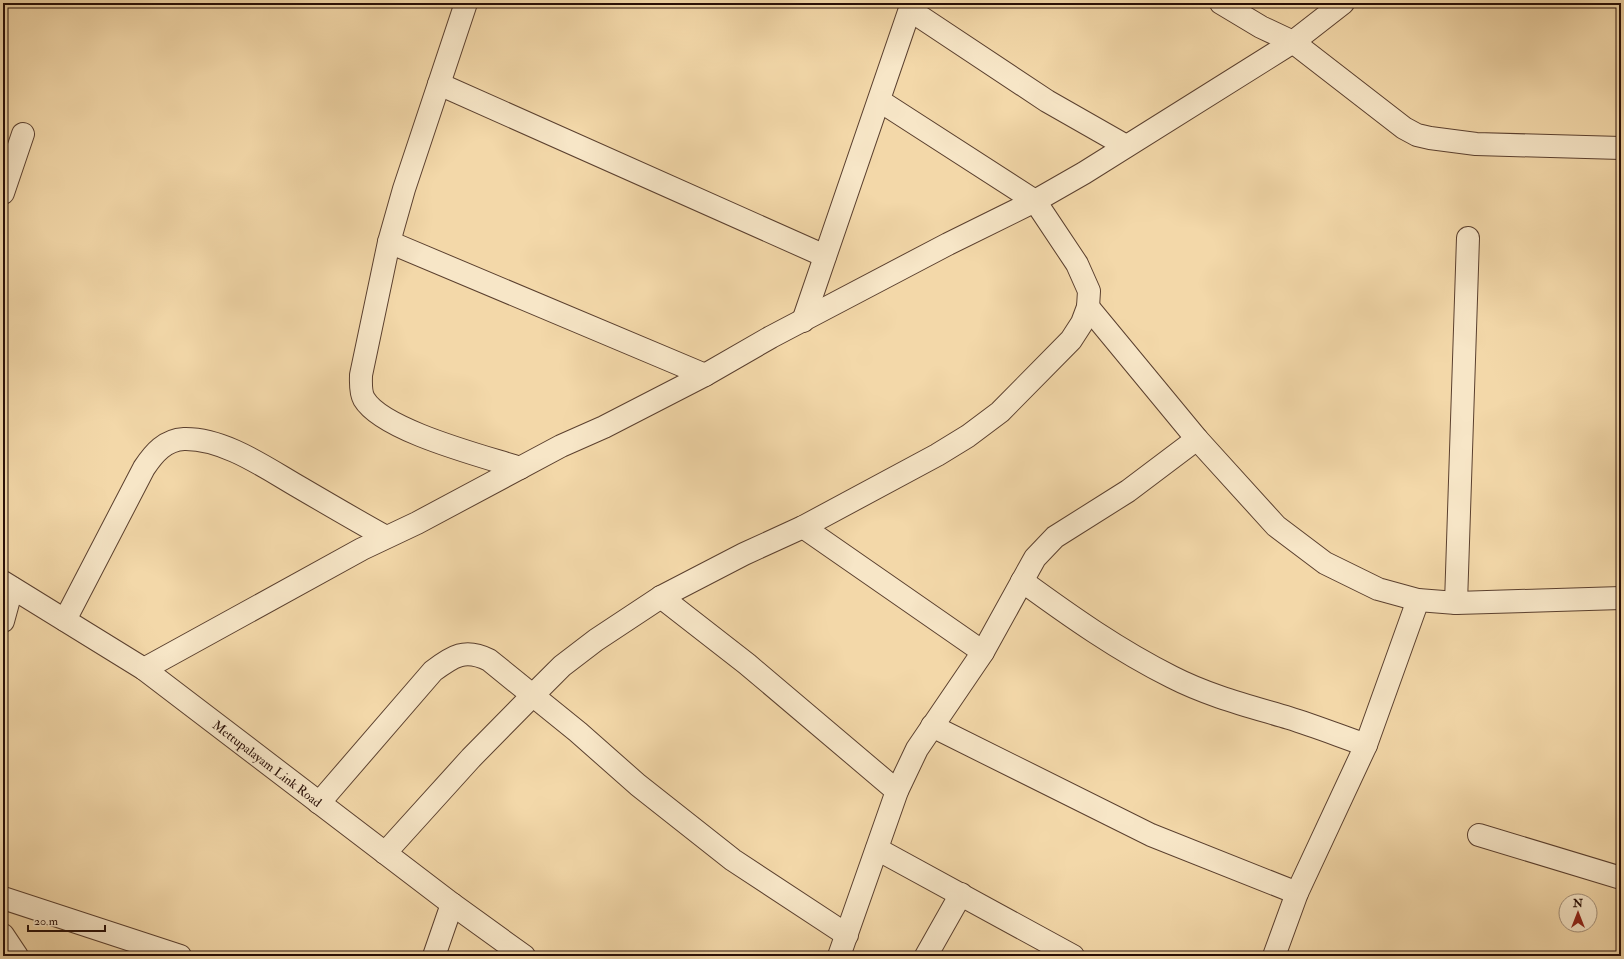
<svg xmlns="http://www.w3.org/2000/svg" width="1624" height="959" viewBox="0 0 1624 959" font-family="'IM FELL Double Pica',serif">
<rect width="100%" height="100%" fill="#f3d8a9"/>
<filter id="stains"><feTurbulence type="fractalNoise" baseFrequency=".005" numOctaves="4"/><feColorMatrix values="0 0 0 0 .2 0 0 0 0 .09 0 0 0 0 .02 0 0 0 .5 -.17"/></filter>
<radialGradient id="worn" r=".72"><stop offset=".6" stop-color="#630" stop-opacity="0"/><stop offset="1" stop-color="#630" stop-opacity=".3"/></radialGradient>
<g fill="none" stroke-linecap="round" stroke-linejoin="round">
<g stroke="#5b402f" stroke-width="24">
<g id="minor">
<path d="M466,3L404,189L389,242L361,375C361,382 360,392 364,399C383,431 483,456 520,468"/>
<path d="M1221,3L1261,27L1293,42L1404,128L1417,135L1430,138L1476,144L1621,148"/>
<path d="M910,10L1047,101L1126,146"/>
<path d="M439,84L825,256"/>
<path d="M3,193L23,134"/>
<path d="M389,242L705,375"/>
<path d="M1088,307L1197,439L1276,526L1325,563L1378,589L1418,600L1456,603L1621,598"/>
<path d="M803,321L912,3"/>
<path d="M803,527L983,652"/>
<path d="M1022,581C1070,616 1118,650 1172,677C1209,696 1249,706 1289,718C1315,726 1340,736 1366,745"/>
<path id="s1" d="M3,582L144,669L452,904L524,956"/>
<path d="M661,597L747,664L897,791"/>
<path d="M1456,603L1468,238"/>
<path d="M65,620L144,468C154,453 165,440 184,439C224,438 266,468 299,487C328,504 357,521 386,537"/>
<path d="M3,621L12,588"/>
<path d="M144,669L362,549L417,523L561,446L604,427L705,375L771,337L948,244L1035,201L1084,173L1293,42L1343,3"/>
<path d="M932,726L1151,835L1297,893"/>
<path d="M319,803L433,671C453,656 465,648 489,660L578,732L638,785L733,860L847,935"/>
<path d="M1479,835L1621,878"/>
<path d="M877,849L1073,956"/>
<path d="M385,853L471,758L532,696L562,666L596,640L661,597L744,554L803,527L937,455L968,436L1000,412L1071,340L1082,323L1088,307L1089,291L1077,264L1035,201L880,101"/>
<path d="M3,898L180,956"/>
<path d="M3,935L17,956"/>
<path d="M434,956L452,904"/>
<path d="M839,956L897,791L917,749L983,652L1035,558L1055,537L1128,491L1197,439"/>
<path d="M926,956L961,894"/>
<path d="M1274,956L1297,893L1366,745L1418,600"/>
</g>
</g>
<use href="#minor" stroke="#f7e6c7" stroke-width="22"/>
</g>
<g text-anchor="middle" stroke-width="3.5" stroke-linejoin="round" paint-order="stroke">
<g font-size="13" fill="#280e06" stroke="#f7e6c7">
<text dy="5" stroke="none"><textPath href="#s1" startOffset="321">Mettupalayam Link Road</textPath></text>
</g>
</g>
<rect width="1624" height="959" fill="none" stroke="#f3d8a9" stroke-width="16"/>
<rect x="4" y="4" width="1616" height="951" fill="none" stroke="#280e06" stroke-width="2"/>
<rect x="8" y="8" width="1608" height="943" fill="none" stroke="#280e06"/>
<g transform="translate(1578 913)"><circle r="19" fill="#f7e6c7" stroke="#a4907a"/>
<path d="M0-3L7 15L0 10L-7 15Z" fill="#8f2418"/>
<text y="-6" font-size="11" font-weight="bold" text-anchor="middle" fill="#280e06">N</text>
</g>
<path d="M28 925v6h77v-6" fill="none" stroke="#280e06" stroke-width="2"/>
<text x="34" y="925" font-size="12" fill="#280e06" stroke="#f7e6c7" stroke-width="3" paint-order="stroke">20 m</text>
<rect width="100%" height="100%" filter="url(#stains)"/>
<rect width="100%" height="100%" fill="url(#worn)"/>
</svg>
